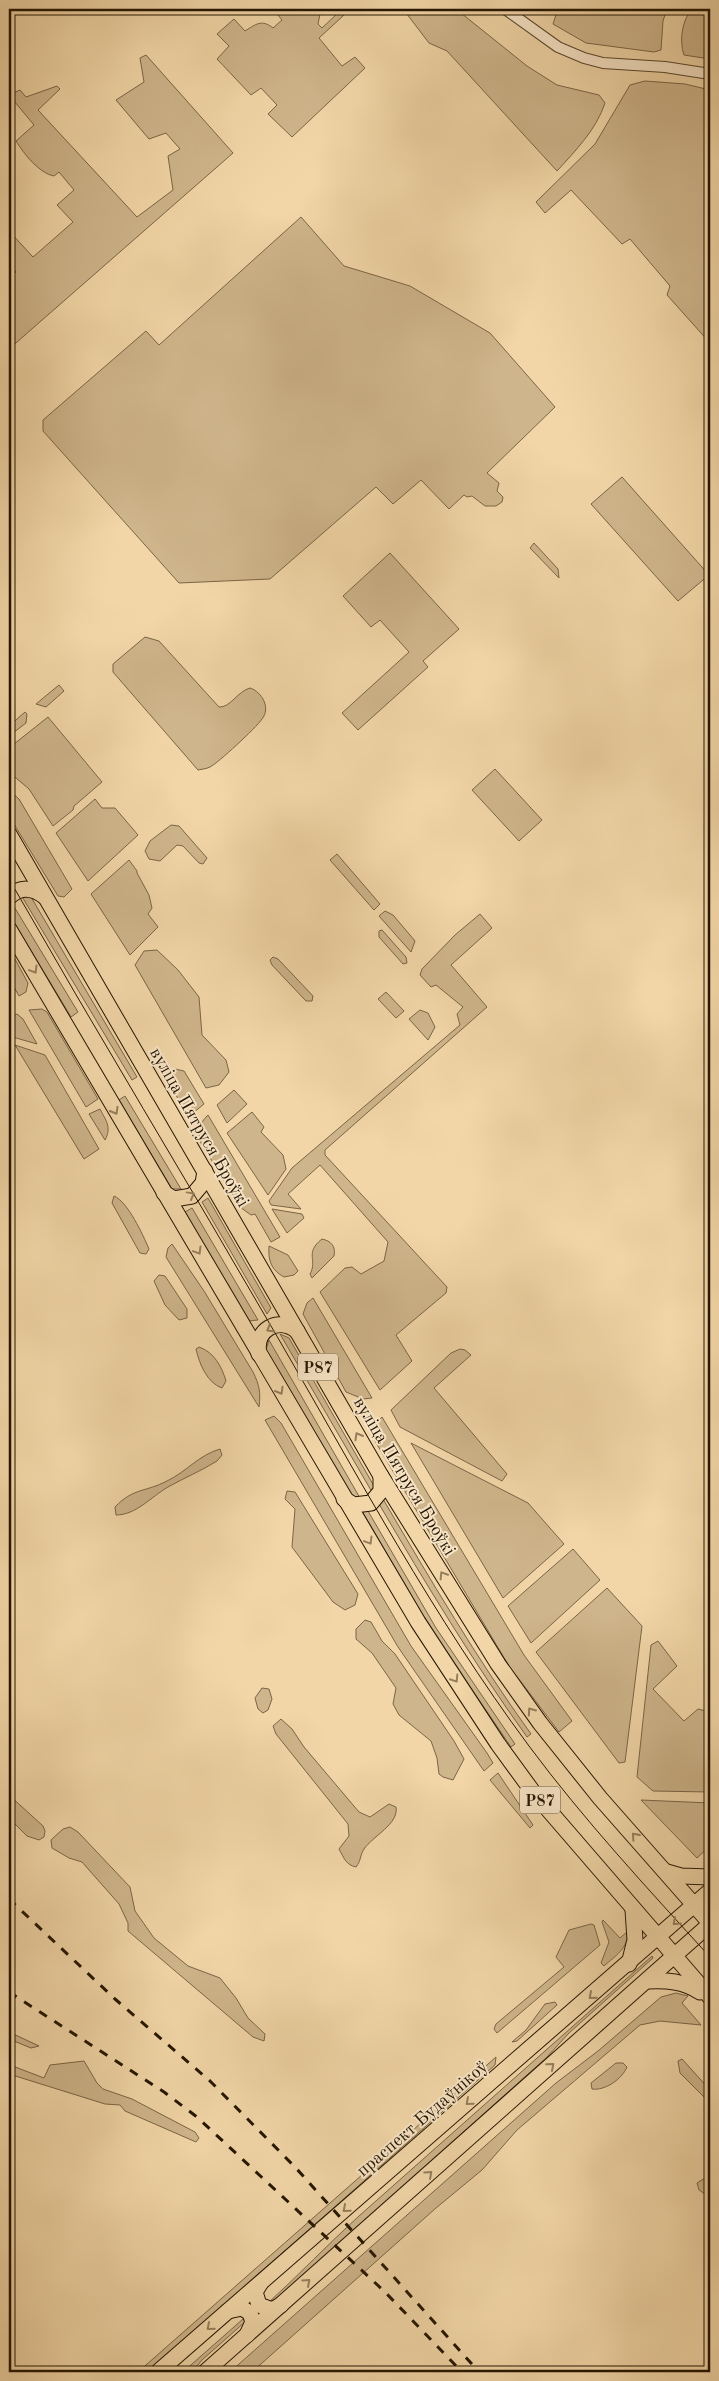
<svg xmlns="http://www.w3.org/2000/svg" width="719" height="2381" viewBox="0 0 719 2381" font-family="'Old Standard TT',serif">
<rect width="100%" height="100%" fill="#f2d6a7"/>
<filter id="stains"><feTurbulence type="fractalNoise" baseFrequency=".004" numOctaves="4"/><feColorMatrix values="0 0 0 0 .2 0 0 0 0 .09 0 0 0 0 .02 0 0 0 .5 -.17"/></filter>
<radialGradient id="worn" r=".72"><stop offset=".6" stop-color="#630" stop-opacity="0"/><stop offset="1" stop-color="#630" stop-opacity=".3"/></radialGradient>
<g fill="#cfb58b" stroke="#7a6546">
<path d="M273,9H321L318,24L322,28L341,10L344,15L319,38L342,66L355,57L365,68L292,137L268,114L277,105L261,88L251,95L217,59L229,46L217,34L234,19L245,31C256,24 262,19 273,28L282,20Z"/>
<path d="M403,9H456L527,66L557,85L599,95L605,103C596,130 576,150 557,171L447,51L429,43Z"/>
<path d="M558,9H667L663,21L661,50L654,52L586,43L553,24Z"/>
<path d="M692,9H710V59L684,55C679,41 682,20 692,9Z"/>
<path d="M146,55L233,153L9,349V279L16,272L9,264V231L33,257L73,222L57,205L74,190L59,172L54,176C39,173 24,154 16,141L34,125L9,95L20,90L26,97L57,86L60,89L38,110L137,217L173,190L168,156L180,149L166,133L149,139L116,100L144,82L140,58Z"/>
<path d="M645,81L685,84L710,90V343L667,295L670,286L630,239L622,244L571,190L545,213L536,202L595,144L630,85Z"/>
<path d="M301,217L344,266L410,286L490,333L555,407L487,473L499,483L497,491L503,497L502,502L496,506H485L472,496L467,497L464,495L449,509L421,480L393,504L376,487L270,579L179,583L43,431V420L146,331L159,345Z"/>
<path d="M622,477L709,575L678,601L591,504Z"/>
<path d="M534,543L558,569L559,578L530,548Z"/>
<path d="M390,553L459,629L423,661L428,667L358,730L342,713L409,652L380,620L371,627L343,596Z"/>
<path d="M145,637L159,641L219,707C230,708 238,691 250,688C262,692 271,708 262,719C256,728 218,763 210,767C206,769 202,769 198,770L113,672V664Z"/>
<path d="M59,685L64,691L46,707L36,704Z"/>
<path d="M25,712L27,714L26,723L9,736V726Z"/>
<path d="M48,717L102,782L74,806L73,810L53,826L29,789L9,772V748Z"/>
<path d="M495,769L542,820L519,841L472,790Z"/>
<path d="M9,790L19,799L72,889L64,897L58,896L9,816Z"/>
<path d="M95,799L102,808H115L138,835L88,881L56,833Z"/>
<path d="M171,825L179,826L207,858L203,864L199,863L183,846L177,845L160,861L149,859L145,851L150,841Z"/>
<path d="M337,854L380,904L374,910L330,860Z"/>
<path d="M129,860L137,871V873L149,895L152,908L148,914L158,927L130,955L91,894Z"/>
<path d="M21,895L31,897L137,1077L132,1080Z"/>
<path d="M10,900L78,1012L71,1017L9,914Z"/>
<path d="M385,911L393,915L415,941L411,952L379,916Z"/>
<path d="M480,914L492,928L451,965L487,1007L325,1150V1155L447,1287L446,1293L396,1335L412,1361L380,1390L320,1292L345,1268L352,1267L361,1274L384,1261L388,1242L320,1165L288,1194L301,1209L271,1205L269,1201L292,1168L460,1025L457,1014L463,1007L436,985L431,987L420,975L422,969L455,935Z"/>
<path d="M382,930L406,957L407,963L403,964L379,937V931Z"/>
<path d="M9,948L28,983L26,992L19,996L9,978Z"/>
<path d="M157,950L178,970L199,997L202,1035L226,1060L229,1072L219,1085L206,1088L135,965L144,951Z"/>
<path d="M273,957L278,959L313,996L312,1001H306L272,965L270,960Z"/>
<path d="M386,992L404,1011L396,1018L378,999Z"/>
<path d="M42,1009L47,1012L98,1099L86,1107L29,1010Z"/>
<path d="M420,1010L428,1013L435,1027L428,1040L409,1019Z"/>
<path d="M17,1014L23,1019L37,1044L9,1036V1018Z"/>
<path d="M15,1045L45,1055L99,1149L84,1159Z"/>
<path d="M175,1069L184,1071L204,1104L193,1113L185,1111L164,1074Z"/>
<path d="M234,1090L247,1104L227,1123L217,1105Z"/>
<path d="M125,1096L181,1189H172L119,1100Z"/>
<path d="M100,1109C106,1121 112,1127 105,1140L89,1114Z"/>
<path d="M252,1112L264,1127L261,1132L283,1155L286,1169L268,1195L227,1133Z"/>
<path d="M208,1115L280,1237L271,1242L255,1214L251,1215L240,1207L201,1143C197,1131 199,1124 208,1115Z"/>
<path d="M114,1196C128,1202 143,1235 149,1249L146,1254L140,1253L112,1203Z"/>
<path d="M208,1198L271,1308L267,1314L202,1202Z"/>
<path d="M192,1208L258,1320L248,1321L185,1212Z"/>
<path d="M272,1209L302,1214L304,1218L287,1233Z"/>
<path d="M322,1239C331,1241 336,1246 334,1256L312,1278L310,1274C318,1260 304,1253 322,1239Z"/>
<path d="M172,1244L204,1291L253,1372C259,1384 261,1392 259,1407L166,1257L168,1248Z"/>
<path d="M269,1246L288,1255L298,1271L294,1275L284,1277C271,1270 268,1260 269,1246Z"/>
<path d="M159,1275L165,1276L187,1309V1318L179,1320L165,1305L154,1281Z"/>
<path d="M313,1298L372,1398L363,1399L346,1392L303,1314L307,1303Z"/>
<path d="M280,1334L289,1338L374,1486L372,1492Z"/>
<path d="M269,1340L360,1498L352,1496L266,1350Z"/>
<path d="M199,1347C214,1352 222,1367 226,1381L222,1388C207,1383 199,1363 196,1349Z"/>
<path d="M460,1349L465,1350L471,1355L434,1388L507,1474L502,1481L400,1427L391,1410L451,1353Z"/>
<path d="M274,1416L281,1423L411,1646L487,1753L493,1763L484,1771L398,1647L265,1420Z"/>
<path d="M382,1417L524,1655L572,1721L559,1732L509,1666L375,1441C371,1431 374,1424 382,1417Z"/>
<path d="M411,1443L528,1503L564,1544L503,1598Z"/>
<path d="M220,1449L222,1455L217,1461C201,1471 184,1478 168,1487C151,1497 136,1515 116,1515L115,1507C133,1488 146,1492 167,1481C186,1472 199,1455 220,1449Z"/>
<path d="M287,1491L295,1492L358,1594L355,1605L345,1610L333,1602L292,1547L295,1509L285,1499Z"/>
<path d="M383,1499C430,1579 477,1659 531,1734L527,1737C473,1662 426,1584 379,1504Z"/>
<path d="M362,1511H368L436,1628L515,1744L511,1747L432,1631Z"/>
<path d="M573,1549L600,1580L531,1643L508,1606Z"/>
<path d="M607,1588L642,1626L625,1762L619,1763L536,1652Z"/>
<path d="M365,1620L371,1622L382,1641L395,1654L454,1741L464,1759L453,1780L443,1777L439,1774L437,1758L431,1741L399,1715L393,1704L396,1688L372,1653L356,1639V1629Z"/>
<path d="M658,1641L677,1666L653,1689L684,1721L698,1709L710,1712V1792L653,1791L637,1777L651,1645Z"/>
<path d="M262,1688L269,1689L272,1699L268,1710L263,1713L258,1709L255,1698Z"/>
<path d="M281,1719L292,1729L304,1747L359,1812L370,1817L389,1804L396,1807C399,1824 373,1836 364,1849C360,1855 361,1861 356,1867C346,1865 344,1858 339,1849L349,1836L348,1824L276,1734L273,1726Z"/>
<path d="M498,1773L533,1825L530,1828L490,1780Z"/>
<path d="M9,1795L43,1826L45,1831L44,1837L39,1840L27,1836L9,1818Z"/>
<path d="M641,1800L710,1803V1846L697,1858Z"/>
<path d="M70,1827L78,1832L130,1887L135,1911L154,1938L188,1966L220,1978L236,1998L248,2018L265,2034L264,2041L253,2037L128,1931V1923L119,1904L82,1862L69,1858L52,1848L51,1840L63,1829Z"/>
<path d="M603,1920L620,1938L627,1932C629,1948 615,1956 604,1966L601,1963L609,1942L602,1922Z"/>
<path d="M591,1924L594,1925L600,1945L497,2033L494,2029L496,2024L564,1967L556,1957L569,1930Z"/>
<path d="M652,1956L653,1958L569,2033L547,2057L271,2305L268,2303C299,2275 328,2244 359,2216Z"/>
<path d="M676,1993L688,1996L682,2003L701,2025L660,2021L640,2025L517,2130L482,2170L436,2208L252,2372H230L556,2083L598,2051L661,1997Z"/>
<path d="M555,2002L557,2005L517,2041L512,2042L526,2030L545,2004Z"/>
<path d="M9,2032L39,2046L31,2048L9,2039Z"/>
<path d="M496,2057L495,2065L148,2372H138Z"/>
<path d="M682,2059L710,2090V2103L680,2073L678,2061Z"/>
<path d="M84,2061L97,2083L103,2089L132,2099L195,2132L199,2138L196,2142L125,2111L120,2105L105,2104L9,2074L10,2065L44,2078L50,2065Z"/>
<path d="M616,2063H623L627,2067C622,2079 605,2091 592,2089L591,2083Z"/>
<path d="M710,2175V2193L705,2194L699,2190L697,2183Z"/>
<path d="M243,2319L246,2321L202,2360L192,2372H183Z"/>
</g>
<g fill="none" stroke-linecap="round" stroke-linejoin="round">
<g stroke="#58452a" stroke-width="12">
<path id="minor" d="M505,9L558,47L584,58L603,63L665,67L710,74"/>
</g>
<g stroke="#241501" stroke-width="17">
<g id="primary">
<path d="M9,834L381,1476L498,1664L540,1723L600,1798L710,1923"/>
<path d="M9,897C20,886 33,887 45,897"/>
<path d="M9,929L418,1622L498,1744L533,1792L710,1997"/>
<path d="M164,1193L174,1199L192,1196L203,1183L205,1171"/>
<path d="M259,1354C254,1330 278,1316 297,1331"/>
<path d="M344,1499L354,1505L371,1503L381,1491V1476"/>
<path d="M667,1872L681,1876L710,1877"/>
<path d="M629,1964L635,1940L633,1910"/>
<path d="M647,1981C666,1980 684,1981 700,1992"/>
<path d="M260,2284L255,2292L259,2305L272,2310L281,2305"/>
<path d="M228,2311L242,2308L250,2313L253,2322L247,2335"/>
<path d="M158,2372L710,1891"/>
<path d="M205,2372L710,1924"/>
</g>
</g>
<use href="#minor" stroke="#f7e4c6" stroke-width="10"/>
<use href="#primary" stroke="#f2d6a7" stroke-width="15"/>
<path stroke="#241501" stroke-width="1" d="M9,879C97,1033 189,1184 278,1338C358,1476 434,1618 529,1746C584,1820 648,1889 710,1957"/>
<g stroke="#241501" stroke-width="3" stroke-dasharray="9 9" stroke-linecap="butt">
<path d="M9,1899L115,1999L210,2081L295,2167L479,2372"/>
<path d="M9,1992L164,2092L197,2117L385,2292L462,2372"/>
</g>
</g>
<defs><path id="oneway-chevron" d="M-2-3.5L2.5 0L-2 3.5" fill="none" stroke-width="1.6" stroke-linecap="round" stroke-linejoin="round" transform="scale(1.25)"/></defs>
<g stroke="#957f5c">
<use href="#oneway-chevron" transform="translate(34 970) rotate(59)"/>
<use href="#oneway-chevron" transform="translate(115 1111) rotate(60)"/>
<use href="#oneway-chevron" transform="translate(191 1195) rotate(-29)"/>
<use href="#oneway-chevron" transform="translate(198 1251) rotate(59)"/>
<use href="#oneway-chevron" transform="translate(270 1329) rotate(149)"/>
<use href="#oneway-chevron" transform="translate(280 1391) rotate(60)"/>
<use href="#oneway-chevron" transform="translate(358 1436) rotate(-120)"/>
<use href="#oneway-chevron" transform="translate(369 1541) rotate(59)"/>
<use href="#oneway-chevron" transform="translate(443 1575) rotate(-122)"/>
<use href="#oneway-chevron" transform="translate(455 1679) rotate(57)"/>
<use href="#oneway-chevron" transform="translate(531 1711) rotate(-125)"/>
<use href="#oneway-chevron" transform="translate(635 1836) rotate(-132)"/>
<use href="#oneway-chevron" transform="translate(676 1922) rotate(138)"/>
<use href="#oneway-chevron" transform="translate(592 1996) rotate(139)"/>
<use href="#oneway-chevron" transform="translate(551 2066) rotate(-41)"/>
<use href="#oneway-chevron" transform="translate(469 2102) rotate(139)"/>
<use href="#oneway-chevron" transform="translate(429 2174) rotate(-42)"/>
<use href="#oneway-chevron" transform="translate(346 2209) rotate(139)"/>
<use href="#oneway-chevron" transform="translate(307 2282) rotate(-42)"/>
<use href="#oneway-chevron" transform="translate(210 2327) rotate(139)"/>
</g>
<g text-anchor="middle" stroke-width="4" stroke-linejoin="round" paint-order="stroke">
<g fill="#f7e4c6" stroke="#63533c" stroke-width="1">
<rect x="298" y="1353.5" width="40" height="27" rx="4"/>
<rect x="520" y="1786.5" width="40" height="27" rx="4"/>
</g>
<g font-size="16" font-weight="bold" fill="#241501">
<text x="318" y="1373">Р87</text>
<text x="540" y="1806">Р87</text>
</g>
<g font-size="18" fill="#241501" stroke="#f7e4c6">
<text transform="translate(200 1127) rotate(60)" y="6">вуліца Пятруся Броўкі</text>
<text transform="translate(405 1476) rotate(59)" y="6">вуліца Пятруся Броўкі</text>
<text transform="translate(422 2118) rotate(-41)" y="6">праспект Будаўнікоў</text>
</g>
</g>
<rect width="719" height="2381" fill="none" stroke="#f2d6a7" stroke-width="30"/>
<rect x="10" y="10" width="699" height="2361" fill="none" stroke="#241501" stroke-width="2.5"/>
<rect x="15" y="15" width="689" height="2351" fill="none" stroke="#241501"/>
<rect width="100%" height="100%" filter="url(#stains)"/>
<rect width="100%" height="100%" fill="url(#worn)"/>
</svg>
